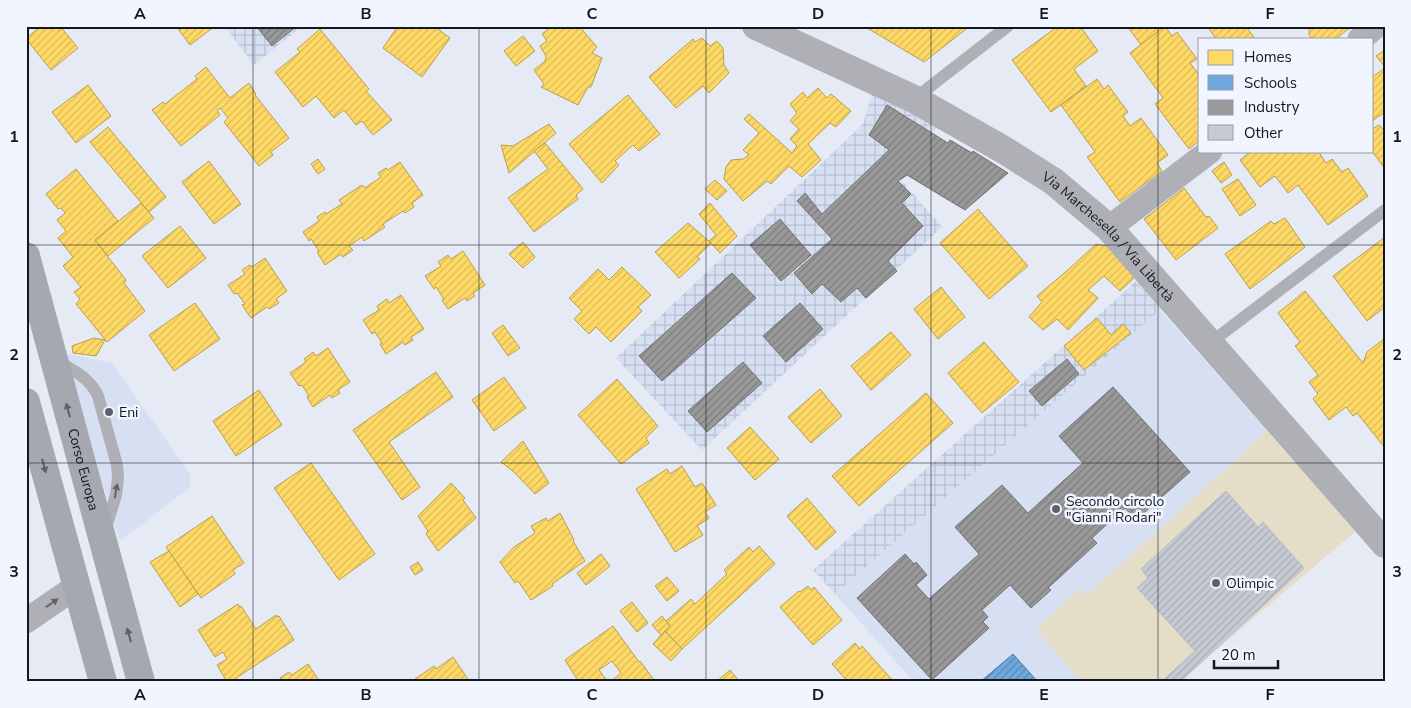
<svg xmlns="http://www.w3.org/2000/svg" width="1411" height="708" viewBox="0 0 1411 708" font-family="'Nunito Sans',sans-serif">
<defs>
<pattern id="industrial-grid" width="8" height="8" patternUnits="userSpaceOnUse" patternTransform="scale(1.25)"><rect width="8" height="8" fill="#d7e0f3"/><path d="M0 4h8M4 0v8" fill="none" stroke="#b8bfd0"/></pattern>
<pattern id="homes-hatch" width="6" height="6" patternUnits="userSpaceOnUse" patternTransform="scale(1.25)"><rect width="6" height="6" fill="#ffd966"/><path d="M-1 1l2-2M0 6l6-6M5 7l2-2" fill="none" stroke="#daba58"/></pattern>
<pattern id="schools-hatch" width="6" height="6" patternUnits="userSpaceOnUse" patternTransform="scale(1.25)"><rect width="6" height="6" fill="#6fa8dc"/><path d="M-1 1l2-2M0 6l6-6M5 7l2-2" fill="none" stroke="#5a88b2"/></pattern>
<pattern id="industry-hatch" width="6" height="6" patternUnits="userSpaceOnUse" patternTransform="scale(1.25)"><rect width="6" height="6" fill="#999"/><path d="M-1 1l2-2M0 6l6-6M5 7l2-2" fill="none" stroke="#7c7c7c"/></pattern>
<pattern id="building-hatch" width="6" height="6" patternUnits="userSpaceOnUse" patternTransform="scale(1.25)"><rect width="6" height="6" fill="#c5cad3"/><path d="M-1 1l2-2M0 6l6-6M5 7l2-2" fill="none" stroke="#a8adb5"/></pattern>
</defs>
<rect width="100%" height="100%" fill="#e5eaf5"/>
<g fill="#d7e0f3">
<path d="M1160,310L1267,431L1087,595L1080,588L1036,629L1082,682H914L835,594Z"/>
<path d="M63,353L112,363L190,474V487L120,541Z"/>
</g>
<g fill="url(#industrial-grid)">
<path d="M231,26H302L254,65L227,30Z"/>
<path d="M874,88L941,120L902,181L942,227L702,450L616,358L863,124Z"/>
<path d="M1144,274L1166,300L1160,310L835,594L813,570Z"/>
</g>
<path fill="#e4ddc8" d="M1267,431L1356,531L1178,682H1082L1036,629L1080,588L1087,595Z"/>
<g fill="url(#homes-hatch)" stroke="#b89f51">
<path d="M40,26H60L78,48L51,70L26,39Z"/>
<path d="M176,26H215L190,45Z"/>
<path d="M398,26H434L450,38L422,77L383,48Z"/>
<path d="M552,26H579L597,47L592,53L602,58L591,87H588L578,105L541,87L544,84L534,70L545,61L546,56L540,46L547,41L542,34Z"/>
<path d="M864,26H970L924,62Z"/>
<path d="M1058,26H1080L1098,51L1074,69L1086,86L1051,112L1012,60Z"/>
<path d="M1127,26H1165L1141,45Z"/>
<path d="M1165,26L1172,36L1177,32L1197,59L1190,63L1200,76V140L1189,149L1155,104L1163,98L1130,53Z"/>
<path d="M1207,26H1246L1255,39H1216Z"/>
<path d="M1308,26H1352L1336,39H1312L1309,35V28Z"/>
<path d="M320,29L369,89L366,91L392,120L373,135L362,121L356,125L344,110L334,118L316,96L303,107L275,72L300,52L297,49Z"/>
<path d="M523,36L535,51L516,66L504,51Z"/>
<path d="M702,38L710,46L717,41L723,48L724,65L729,73L709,93L703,86L676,108L649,77L693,39L695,42Z"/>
<path d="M1385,50V67L1376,56Z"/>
<path d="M206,67L230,98L249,83L256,94L255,95L289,138L271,152L273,155L259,166L224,122L228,118L220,108L217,110L220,115L181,146L152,110L163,102L165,104L197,79L195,76Z"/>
<path d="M1385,68V112L1372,121V77Z"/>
<path d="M1097,79L1104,89L1108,85L1128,112L1123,116L1130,126L1141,118L1168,155L1157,163L1162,171L1120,202L1087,157L1095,152L1061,105Z"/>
<path d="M88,85L111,116L76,143L52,112Z"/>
<path d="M818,88L827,98L831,94L851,111L836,127L830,123L808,144L821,160L802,177L789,166L771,184L767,181L743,201L724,179L726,167L731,160L743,159L749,155L743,150L759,133L744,119L749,114L792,153L797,146L790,139L799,129L790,121L797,113L790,104L803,92L807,98Z"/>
<path d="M628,95L660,134L639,151L633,145L615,161L619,165L602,183L569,144Z"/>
<path d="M549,124L556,133L509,173L501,145L513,146Z"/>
<path d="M1379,125L1385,131V169L1372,151V129Z"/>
<path d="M108,127L166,197L149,212L90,142Z"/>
<path d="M545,143L583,189L576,195L578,199L534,232L508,198L548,169L534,151Z"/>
<path d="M1251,151H1318L1326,163L1332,159L1342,172L1348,168L1368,196L1328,225L1298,185L1288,193L1275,176L1260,187L1240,160Z"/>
<path d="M318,159L325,169L318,174L311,164Z"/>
<path d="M209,161L241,204L214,224L182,182Z"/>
<path d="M400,162L423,195L412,203L414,207L405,213L403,211L383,224L385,227L364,241L362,237L349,246L353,250L343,257L341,254L325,265L317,252L319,251L311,239L309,241L303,232L319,221L317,217L325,212L326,214L342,204L339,200L362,185L365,188L381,177L378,173L386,168L388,170Z"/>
<path d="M1224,162L1232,175L1221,183L1212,171Z"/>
<path d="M76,169L118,221L95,240L126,280L124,283L145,311L107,342L76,304L80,299L74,292L81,287L63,266L73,257L58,238L66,231L57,220L65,213L61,208L58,209L46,194Z"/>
<path d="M1238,179L1256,205L1240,216L1222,189Z"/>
<path d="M715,180L727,191L717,200L705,189Z"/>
<path d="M1184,188L1206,217L1209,216L1218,228L1176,260L1144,219Z"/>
<path d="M141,203L154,218L108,256L95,240Z"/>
<path d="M710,203L737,236L720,253L709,241L716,235L699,214Z"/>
<path d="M978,209L1028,266L989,299L940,243Z"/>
<path d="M1285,218L1305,247L1250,289L1225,254L1271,221L1274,224Z"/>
<path d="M688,223L711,243L697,257L700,259L679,278L655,252Z"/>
<path d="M180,226L206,258L168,288L142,256Z"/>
<path d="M1385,237V307L1367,321L1333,276Z"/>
<path d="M523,242L535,257L523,268L509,254Z"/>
<path d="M1096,244L1111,247L1138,274L1120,291L1104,276L1088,290L1098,298L1068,330L1057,319L1043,330L1029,317L1042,302L1037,296L1069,269Z"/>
<path d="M463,251L485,285L473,293L475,296L467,301L465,298L448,309L442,300L444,299L436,287L434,289L425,276L441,266L438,262L448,255L451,259Z"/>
<path d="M265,258L287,291L276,299L279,303L269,309L267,307L251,318L242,305L245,304L237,293L234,294L228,285L245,274L242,270L250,265L252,267Z"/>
<path d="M622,267L651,295L638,307L642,311L611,342L596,327L589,334L574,319L582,311L569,298L598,269L609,280Z"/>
<path d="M941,287L965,317L938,339L914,309Z"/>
<path d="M1305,291L1363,363L1367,352L1385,338V448L1357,413L1353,416L1346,407L1329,420L1313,399L1318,394L1309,382L1318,375L1295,346L1300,342L1278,313Z"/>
<path d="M401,295L424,329L411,337L413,340L405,345L403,342L386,354L380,344L382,343L375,332L372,334L363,320L379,310L377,306L387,299L389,303Z"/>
<path d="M195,303L220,339L174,371L149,335Z"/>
<path d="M1097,318L1111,335L1123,324L1131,333L1084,370L1064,346Z"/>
<path d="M503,325L520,348L508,356L492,333Z"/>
<path d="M891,332L911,355L871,390L851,366Z"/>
<path d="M94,338L105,340L96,356L73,353L72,346Z"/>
<path d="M984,342L1019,382L982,413L948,373Z"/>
<path d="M328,348L350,382L338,390L340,393L332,398L330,395L313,407L307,397L309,396L302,385L299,386L290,373L306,362L304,359L313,352L316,356Z"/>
<path d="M436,372L453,397L389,442L420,487L402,500L353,430Z"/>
<path d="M504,377L526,408L494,431L472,400Z"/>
<path d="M617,379L658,426L646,438L649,443L621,464L578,415Z"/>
<path d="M820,389L842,416L811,443L788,417Z"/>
<path d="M259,390L282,425L236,456L213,421Z"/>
<path d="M926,393L953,423L859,506L832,476Z"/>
<path d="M750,427L779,459L755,480L727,448Z"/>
<path d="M523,441L549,483L535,494L514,472L501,462Z"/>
<path d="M311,463L375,554L339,580L274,488Z"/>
<path d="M682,466L695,487L702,483L716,505L705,512L709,518L697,526L703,535L675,552L636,489L667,469L670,474Z"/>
<path d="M451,483L465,498L463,500L476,518L438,551L426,534L428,531L418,516Z"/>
<path d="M807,498L836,532L816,550L787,516Z"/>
<path d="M560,513L574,540L573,541L585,561L552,584L553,586L531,600L518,581L515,583L500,562L514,547L535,533L531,526L546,518L548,521Z"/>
<path d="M212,516L244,563L233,570L235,574L201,598L166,547Z"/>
<path d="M759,546L775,564L682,649L665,631L670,626L666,621L691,599L695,604L727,574L724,570L749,547L753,552Z"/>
<path d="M169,551L198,594L180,607L150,562Z"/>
<path d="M601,554L610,566L586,585L577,573Z"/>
<path d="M418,562L423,570L415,575L410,567Z"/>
<path d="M667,577L679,591L667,601L655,586Z"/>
<path d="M808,586L811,590L814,587L842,620L813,645L780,607L799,591L800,592Z"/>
<path d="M632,602L648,623L637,632L620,611Z"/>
<path d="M238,604L239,607L241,606L256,629L276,615L277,617L279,616L294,640L230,682H227L217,665L227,659L223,652L215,657L198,630Z"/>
<path d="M662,616L670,626L661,635L652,625Z"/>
<path d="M613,626L639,662L640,661L654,680L651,682H610L621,673L612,661L599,670L608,682H579L565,660Z"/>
<path d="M665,631L682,649L671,661L653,644Z"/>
<path d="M855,643L860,649L862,646L894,682H848L832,664Z"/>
<path d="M453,657L470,682H417L415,679L434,666L436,669Z"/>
<path d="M308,664L320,682H282L280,678L289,672L292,675Z"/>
<path d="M730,670L740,682H716Z"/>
</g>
<path fill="url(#schools-hatch)" stroke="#537ca4" d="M1013,654L1038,682H980Z"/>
<g fill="url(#industry-hatch)" stroke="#717275">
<path d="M256,26H297L272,46Z"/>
<path d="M887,105L948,143L950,140L972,153L973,151L1008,173L965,210L907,175L898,181L911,194L902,203L923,226L888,261L897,271L866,298L857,288L841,302L822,284L812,294L794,273L832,239L797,201L805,193L822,214L889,150L869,135Z"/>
<path d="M780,219L811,255L781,281L750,245Z"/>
<path d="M732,273L756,298L662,381L639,356Z"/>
<path d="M800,303L823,329L786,362L763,336Z"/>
<path d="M1067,359L1079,374L1042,406L1029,391Z"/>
<path d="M743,362L762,383L707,432L688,411Z"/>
<path d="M1113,387L1190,472L1136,520L1125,508L1092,538L1097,543L1048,588L1051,590L1031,608L1010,585L982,610L988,617L983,622L989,628L932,680L857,598L905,554L914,564L916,562L927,575L916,585L929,599L979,554L955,527L1002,485L1028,513L1083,463L1059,436Z"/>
</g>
<path fill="url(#building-hatch)" stroke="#b7bcc5" d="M1226,491L1258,527L1263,522L1304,568L1180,682H1161L1195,651L1137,588L1148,578L1141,569Z"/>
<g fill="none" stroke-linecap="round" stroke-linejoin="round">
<g stroke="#aeb0b5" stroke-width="12">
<path d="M914,99L1008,26"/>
<path d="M1210,343L1385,210"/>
<path d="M57,361C73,370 90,378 98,396L117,465L118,478L116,495L105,531"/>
</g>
<g stroke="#aeb0b5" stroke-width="25">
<path d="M1360,39L1376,26"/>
<path d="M1109,228L1210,151"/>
<path d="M26,621L77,586"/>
</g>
<path stroke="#aeb0b5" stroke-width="28" id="s1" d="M756,26L914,99L1004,150L1053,181L1109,228L1385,544"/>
<g stroke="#a5a9af" stroke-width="28">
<path id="s2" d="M26,256L141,682"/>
<path d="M26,402L103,682"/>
</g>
</g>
<defs><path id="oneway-solid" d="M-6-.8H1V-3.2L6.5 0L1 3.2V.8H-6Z" transform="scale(1.25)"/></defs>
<g fill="#5c6068">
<use href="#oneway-solid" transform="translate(68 410) rotate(-105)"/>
<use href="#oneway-solid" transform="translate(44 466) rotate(75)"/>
<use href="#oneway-solid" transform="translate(129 635) rotate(-105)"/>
</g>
<g fill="#60646a">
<use href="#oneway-solid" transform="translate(116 491) rotate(-80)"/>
<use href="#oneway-solid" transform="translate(52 603) rotate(-35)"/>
</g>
<path fill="none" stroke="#131720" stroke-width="1" stroke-opacity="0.55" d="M253,26V682M479,26V682M706,26V682M931,26V682M1158,26V682M26,245H1385M26,463H1385"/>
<g fill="#5c616b" stroke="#f0f5ff" stroke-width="2">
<circle cx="109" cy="412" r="5"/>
<circle cx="1056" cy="509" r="5"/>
<circle cx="1216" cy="583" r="5"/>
</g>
<g text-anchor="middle" stroke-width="5" stroke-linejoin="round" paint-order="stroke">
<g font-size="14" fill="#131720" stroke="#f0f5ff">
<text dy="5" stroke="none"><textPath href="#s1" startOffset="414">Via Marchesella / Via Libertà</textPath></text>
<text dy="5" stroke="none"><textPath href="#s2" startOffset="221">Corso Europa</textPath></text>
</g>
<g font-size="14" fill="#131720" stroke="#f0f5ff" text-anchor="start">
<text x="119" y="417">Eni</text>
<text x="1066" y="506">Secondo circolo<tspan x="1066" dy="16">"Gianni Rodari"</tspan></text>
<text x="1226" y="588">Olimpic</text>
</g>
</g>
<rect width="1411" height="708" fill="none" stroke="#f0f5ff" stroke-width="55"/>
<rect x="1198" y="38" width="175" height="115" fill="#f0f5ff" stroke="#989ca6"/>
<rect x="1208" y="50" width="25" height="15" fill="#ffd966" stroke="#989ca6"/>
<text x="1244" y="62" font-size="15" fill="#131720">Homes</text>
<rect x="1208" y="75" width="25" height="15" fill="#6fa8dc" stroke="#989ca6"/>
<text x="1244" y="88" font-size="15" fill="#131720">Schools</text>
<rect x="1208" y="100" width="25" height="15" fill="#999999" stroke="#989ca6"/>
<text x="1244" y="112" font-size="15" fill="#131720">Industry</text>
<rect x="1208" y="125" width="25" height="15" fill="#c5cad3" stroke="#989ca6"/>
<text x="1244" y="138" font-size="15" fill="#131720">Other</text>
<path d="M1214 660v8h64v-8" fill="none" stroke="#131720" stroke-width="2.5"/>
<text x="1221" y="660" font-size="15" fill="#131720" stroke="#f0f5ff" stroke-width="4" paint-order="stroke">20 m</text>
<rect x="28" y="28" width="1356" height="652" fill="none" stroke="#131720" stroke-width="2"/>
<g font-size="16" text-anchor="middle" font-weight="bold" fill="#131720">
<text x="140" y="19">A</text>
<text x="366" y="19">B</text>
<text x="592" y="19">C</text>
<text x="818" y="19">D</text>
<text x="1044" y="19">E</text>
<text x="1270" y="19">F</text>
<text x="14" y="142">1</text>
<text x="1397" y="142">1</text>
<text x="14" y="360">2</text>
<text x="1397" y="360">2</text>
<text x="14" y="577">3</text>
<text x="1397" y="577">3</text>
<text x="140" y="700">A</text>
<text x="366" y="700">B</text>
<text x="592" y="700">C</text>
<text x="818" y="700">D</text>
<text x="1044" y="700">E</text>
<text x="1270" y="700">F</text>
</g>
</svg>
